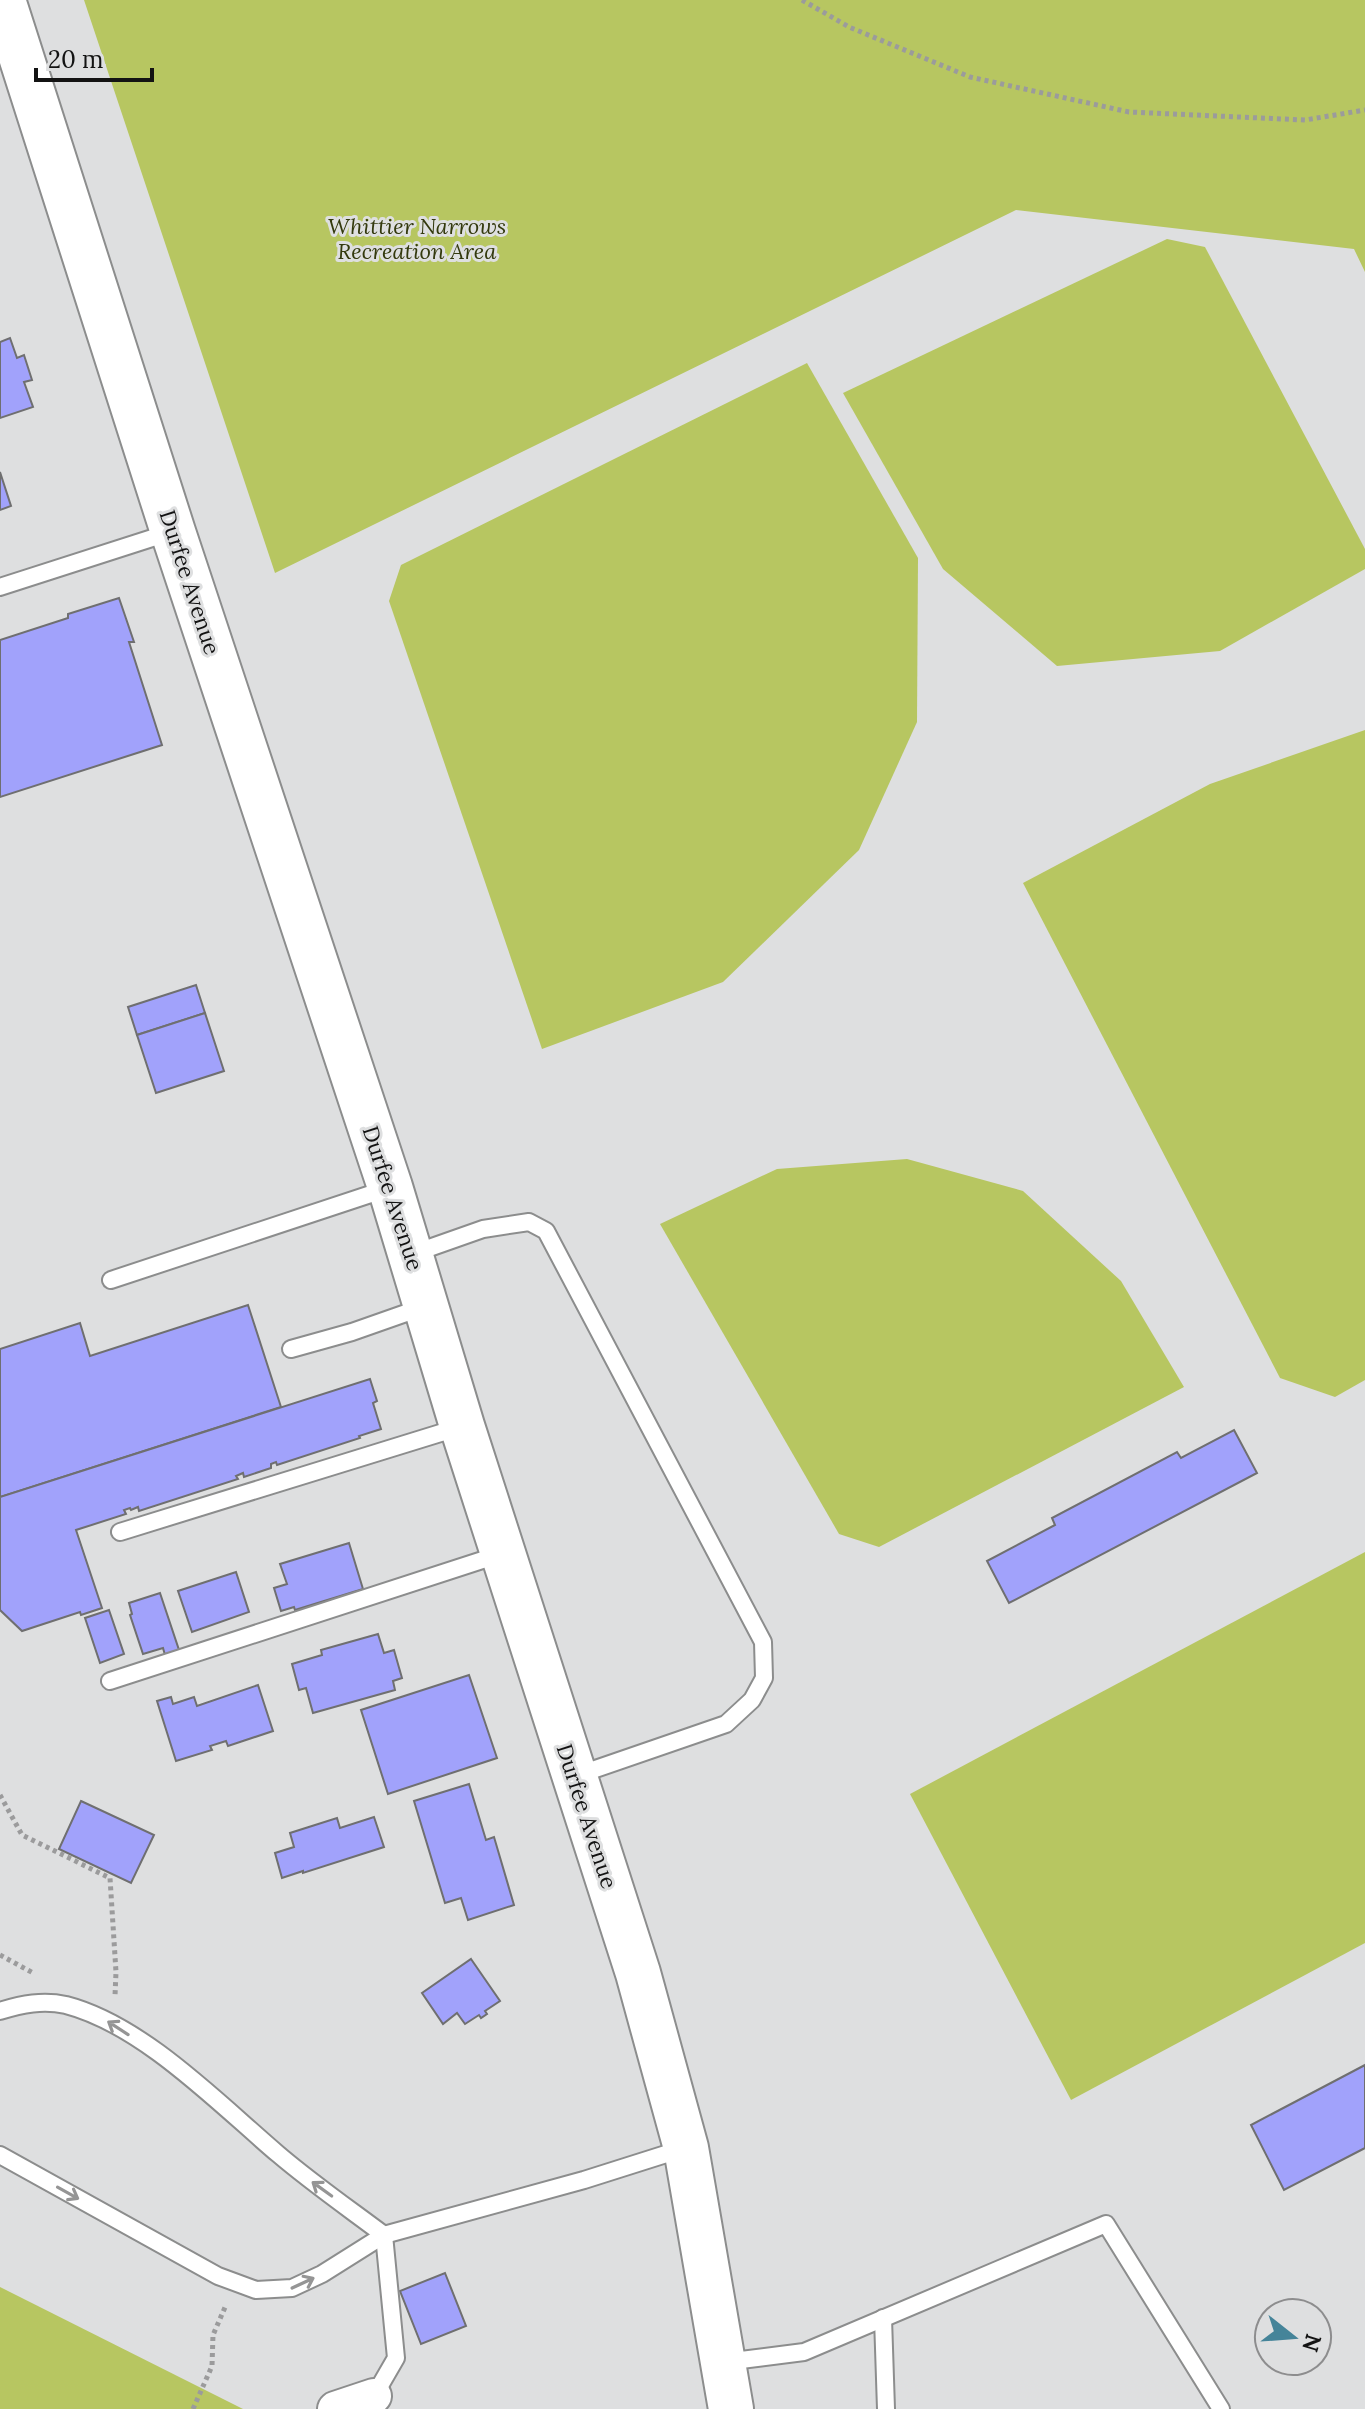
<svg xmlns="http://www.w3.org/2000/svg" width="1365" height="2409" viewBox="0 0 1365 2409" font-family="Lora,serif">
<rect width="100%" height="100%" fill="#dedfe0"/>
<g fill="#b7c661">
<path d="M84,0H1365V272L1354,249L1016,210L275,573Z"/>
<path d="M1167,239L1205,247L1365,549V569L1220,651L1057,666L943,569L843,393Z"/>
<path d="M807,363L918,558L917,722L859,850L723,982L542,1049L389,601L401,565Z"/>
<path d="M1365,730V1380L1335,1397L1280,1378L1023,883L1210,784Z"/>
<path d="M907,1159L1023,1191L1121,1281L1184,1387L879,1547L839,1534L660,1224L777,1169Z"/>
<path d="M1365,1552V1943L1071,2100L910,1794Z"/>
<path d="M0,2287L243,2409H0Z"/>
</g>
<g fill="#a1a2fb" stroke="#6f6f70" stroke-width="2">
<path d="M10,338L17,358L24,355L32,380L24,382L33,407L0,418V342Z"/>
<path d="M0,472L11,506L0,510Z"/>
<path d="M119,598L134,642H129L162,745L0,797V640L68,618V614Z"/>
<path d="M196,985L205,1013L137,1035L128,1007Z"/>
<path d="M205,1013L224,1071L156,1093L137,1035Z"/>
<path d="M248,1305L281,1407L0,1497V1349L80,1323L90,1356Z"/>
<path d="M370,1379L377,1401L373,1403L381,1429L359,1436L360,1438L277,1465L276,1462L271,1464V1468L244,1477L243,1473L236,1476L238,1479L139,1511L138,1507L131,1510L130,1508L124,1510L126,1514L76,1530L102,1608L81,1615L80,1612L22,1631L0,1610V1497Z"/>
<path d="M1234,1430L1257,1473L1009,1603L987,1561L1055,1525L1052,1518L1177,1452L1181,1458Z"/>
<path d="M349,1543L363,1589L295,1610L294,1607L281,1611L274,1588L287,1584L280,1564Z"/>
<path d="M236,1572L249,1612L192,1632L178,1591Z"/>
<path d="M160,1593L179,1650L165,1655L163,1648L143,1654L130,1615L132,1614L129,1603Z"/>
<path d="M109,1610L124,1654L100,1663L85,1618Z"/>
<path d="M378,1634L384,1653L394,1650L402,1678L393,1681L395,1690L313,1713L306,1688L299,1690L292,1664L322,1655L321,1650Z"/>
<path d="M469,1675L497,1758L388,1794L361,1710Z"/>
<path d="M258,1685L273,1731L228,1746L226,1741L210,1746L212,1750L176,1761L157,1701L171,1697L173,1704L194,1697L197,1706Z"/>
<path d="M469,1784L486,1840L494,1837L514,1905L468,1920L461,1898L445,1903L414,1801Z"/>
<path d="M81,1801L154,1835L131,1883L59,1849Z"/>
<path d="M374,1817L384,1847L303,1873V1871L282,1878L275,1853L294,1847L290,1833L337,1818L340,1828Z"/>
<path d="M471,1959L500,2001L485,2011L487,2014L481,2018L479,2015L465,2024L457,2013L443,2024L422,1993Z"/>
<path d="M1365,2065V2148L1284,2190L1251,2125Z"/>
<path d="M445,2273L466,2326L421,2344L400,2291Z"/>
</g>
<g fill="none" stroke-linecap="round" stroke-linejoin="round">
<g stroke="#8c8d8d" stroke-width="20">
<g id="service">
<path d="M0,587L171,532"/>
<path d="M412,1254L483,1229L529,1222L546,1231L763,1642L764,1678L752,1700L726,1724L575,1776"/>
<path d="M111,1280L389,1188"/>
<path d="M291,1349L352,1332L426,1306"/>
<path d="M120,1532L460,1427"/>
<path d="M110,1681L501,1554"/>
<path d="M0,2011C22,2004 43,2000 66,2005C143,2025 218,2103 278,2154C312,2183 348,2208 384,2235L396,2358L374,2396"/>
<path d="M0,2155L218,2276L256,2290L292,2288L322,2274L384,2235L584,2180L685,2148"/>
<path d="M883,2318L886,2409"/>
<path d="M725,2362L804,2352L1106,2224L1221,2409"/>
</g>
</g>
<g stroke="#8c8d8d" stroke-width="38">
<path id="minor" d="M335,2409L374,2396"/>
</g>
<g stroke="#8c8d8d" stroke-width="48">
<path id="secondary" d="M3,0L173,532L390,1187L462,1426L638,1973L686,2148L731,2409"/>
</g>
<g stroke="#9b9b9c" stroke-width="5" stroke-dasharray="4 4" stroke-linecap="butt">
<path d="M802,0L849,27L970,77L1129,112L1305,120L1365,110"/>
<path d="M0,1795L22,1835L110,1878L116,1972L115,1996"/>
<path d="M0,1955L35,1974"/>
<path d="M193,2409L212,2366L213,2335L226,2305"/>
</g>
<use href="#service" stroke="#fff" stroke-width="16"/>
<use href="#minor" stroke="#fff" stroke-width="34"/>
<use href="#secondary" stroke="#fff" stroke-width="44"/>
</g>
<defs><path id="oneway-shaft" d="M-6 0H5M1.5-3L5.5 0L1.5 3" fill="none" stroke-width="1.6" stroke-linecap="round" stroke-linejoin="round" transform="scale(2)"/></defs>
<g stroke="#959595">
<use href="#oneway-shaft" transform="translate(118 2028) rotate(-147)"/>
<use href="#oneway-shaft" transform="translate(322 2189) rotate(-144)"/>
<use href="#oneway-shaft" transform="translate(68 2193) rotate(29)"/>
<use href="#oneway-shaft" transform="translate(303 2283) rotate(-25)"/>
</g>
<g text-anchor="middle" stroke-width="6" stroke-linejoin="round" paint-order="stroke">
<g font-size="22" font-style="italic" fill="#33390d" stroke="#dedfe0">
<text x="417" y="234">Whittier Narrows<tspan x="417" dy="25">Recreation Area</tspan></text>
</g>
<g font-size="22" fill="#131313" stroke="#dedfe0">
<text transform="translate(190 582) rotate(72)" y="8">Durfee Avenue</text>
<text transform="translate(393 1198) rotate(72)" y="8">Durfee Avenue</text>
<text transform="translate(587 1816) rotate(72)" y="8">Durfee Avenue</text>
</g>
</g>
<g transform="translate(1293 2337) rotate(107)"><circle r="38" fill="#dedfe0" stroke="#8d8d8e" stroke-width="2"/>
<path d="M0-6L14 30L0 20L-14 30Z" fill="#458499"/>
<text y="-12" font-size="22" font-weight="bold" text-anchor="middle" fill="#131313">N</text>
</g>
<path d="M36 68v12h116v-12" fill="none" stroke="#131313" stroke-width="4"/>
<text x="48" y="68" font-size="24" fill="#131313" stroke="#dedfe0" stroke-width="6" paint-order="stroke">20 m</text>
</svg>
